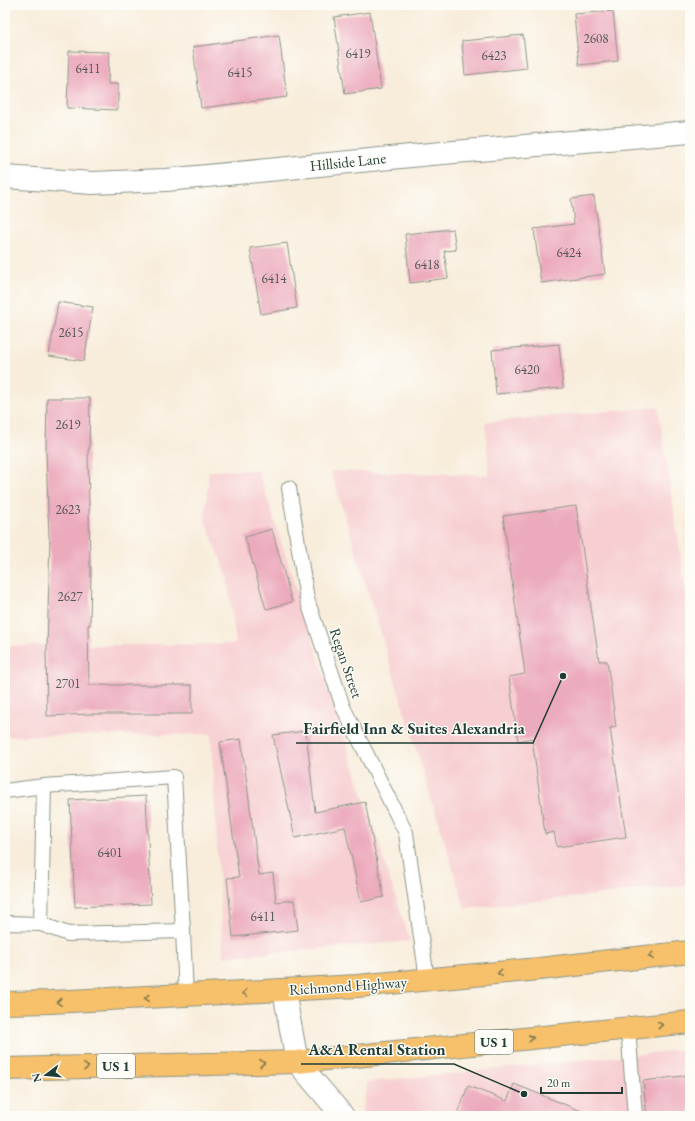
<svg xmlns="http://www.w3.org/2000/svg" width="695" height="1121" viewBox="0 0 695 1121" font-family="'EB Garamond',serif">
<rect width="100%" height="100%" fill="#fdfcf7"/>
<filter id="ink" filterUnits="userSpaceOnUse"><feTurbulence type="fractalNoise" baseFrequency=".025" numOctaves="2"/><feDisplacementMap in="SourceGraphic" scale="8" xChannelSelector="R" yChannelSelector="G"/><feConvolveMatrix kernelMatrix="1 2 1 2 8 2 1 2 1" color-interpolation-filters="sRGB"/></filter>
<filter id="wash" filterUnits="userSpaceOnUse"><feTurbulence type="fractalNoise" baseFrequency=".012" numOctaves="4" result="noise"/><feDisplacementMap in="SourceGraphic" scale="16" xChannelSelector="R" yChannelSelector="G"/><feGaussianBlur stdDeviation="0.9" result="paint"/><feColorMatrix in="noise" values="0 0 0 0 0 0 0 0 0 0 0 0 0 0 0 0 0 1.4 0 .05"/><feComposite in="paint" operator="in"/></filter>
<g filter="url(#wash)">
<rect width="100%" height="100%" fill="#f8eddb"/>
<g fill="#f7cfd2">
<path d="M658,407L690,617V885L465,909L331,471L489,475L485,422Z"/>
<path d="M258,470L410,941L223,957L211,734L5,736V646L236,644L227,575L205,520L209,471Z"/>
<path d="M690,1049V1116H367L362,1112L368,1082Z"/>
</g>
<g id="blocks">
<g fill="#ecaabd">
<path d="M613,11L618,61L579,65L574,14Z"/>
<path d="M370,12L381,89L345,94L334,17Z"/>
<path d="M279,35L287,97L201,108L193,47Z"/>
<path d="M523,35L527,68L465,75L462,41Z"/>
<path d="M69,51L109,52L108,84H118V110L67,108Z"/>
<path d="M594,196L605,274L541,283L534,229L574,224L571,199Z"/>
<path d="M453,229L456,250L444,251L448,278L410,283L405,234Z"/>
<path d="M287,243L297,308L261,314L250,248Z"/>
<path d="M58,302L93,307L84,361L49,356Z"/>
<path d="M559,344L563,388L496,394L492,350Z"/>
<path d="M47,398H90L89,450H88L90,567H91L90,625H88L89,685H192V714H89L47,716L46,651H47L50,538H49L46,449Z"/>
<path d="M576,506L599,661H607L616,727L610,728L626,837L557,847L554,832L545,834L532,738L518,741L509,677L525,674L503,516Z"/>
<path d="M272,529L292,602L266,609L245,537Z"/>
<path d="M306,731L315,812L365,802L384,897L361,902L345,827L295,838L273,735Z"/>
<path d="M241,739L259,875L273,873L276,902L294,900L298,930L233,937L227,878L239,877L220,742Z"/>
<path d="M146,796L151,904L75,907L70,800Z"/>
<path d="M690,1075V1116H647L643,1081Z"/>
<path d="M514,1084L591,1115V1116H457L468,1086L507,1101Z"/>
</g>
</g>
</g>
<g filter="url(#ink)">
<use href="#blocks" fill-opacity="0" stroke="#8c9588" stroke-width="1"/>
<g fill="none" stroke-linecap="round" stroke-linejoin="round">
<g stroke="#8c9588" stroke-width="16">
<g id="service">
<path d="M289,488L307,599L343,707L406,833L427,979"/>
<path d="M5,791L44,786L41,924L5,923"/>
<path d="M41,924L68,934L183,931L174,777L44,786"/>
<path d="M183,931L186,996"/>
<path d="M628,1028L635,1116"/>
</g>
</g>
<g stroke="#8c9588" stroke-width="24">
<g id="minor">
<path d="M5,177L92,183L166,180L431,154L690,132"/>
<path d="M284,991L297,1062L343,1116"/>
</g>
</g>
<g stroke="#8c9588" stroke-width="24">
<g id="trunk">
<path d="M5,1003L51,1002L357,986L539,969L690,952"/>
<path d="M5,1069L297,1062L690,1022"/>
</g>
</g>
<use href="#service" stroke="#fff" stroke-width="14"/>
<use href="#minor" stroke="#fff" stroke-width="22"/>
<use href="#trunk" stroke="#f7c06b" stroke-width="22"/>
</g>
<defs><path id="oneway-chevron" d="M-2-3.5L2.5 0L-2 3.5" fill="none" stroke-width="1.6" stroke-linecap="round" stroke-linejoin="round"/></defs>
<g stroke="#80784d">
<use href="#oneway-chevron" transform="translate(651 956) rotate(174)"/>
<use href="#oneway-chevron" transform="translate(500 973) rotate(175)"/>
<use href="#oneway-chevron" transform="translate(245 993) rotate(177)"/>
<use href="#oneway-chevron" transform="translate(147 998) rotate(177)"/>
<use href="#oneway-chevron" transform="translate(59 1002) rotate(177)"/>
<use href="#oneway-chevron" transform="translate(660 1025) rotate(-6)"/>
<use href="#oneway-chevron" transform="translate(531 1038) rotate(-6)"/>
<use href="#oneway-chevron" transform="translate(262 1063) rotate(-2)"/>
<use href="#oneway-chevron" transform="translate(86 1067) rotate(-2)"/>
</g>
</g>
<g text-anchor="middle" stroke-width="3" stroke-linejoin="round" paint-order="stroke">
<g font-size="13" fill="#525856">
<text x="596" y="43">2608</text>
<text x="358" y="58">6419</text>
<text x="494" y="60">6423</text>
<text x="88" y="73">6411</text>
<text x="240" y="77">6415</text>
<text x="569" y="257">6424</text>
<text x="427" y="269">6418</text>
<text x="274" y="283">6414</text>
<text x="71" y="337">2615</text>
<text x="527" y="374">6420</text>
<text x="68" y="429">2619</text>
<text x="68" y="514">2623</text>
<text x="70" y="601">2627</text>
<text x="68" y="688">2701</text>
<text x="110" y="857">6401</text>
<text x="263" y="921">6411</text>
</g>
<g fill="#fdfcf7" stroke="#62766e" stroke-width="1">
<rect x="475" y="1030" width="38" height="24" rx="3"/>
<rect x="97" y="1054" width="38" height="24" rx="3"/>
</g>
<g font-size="14" font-weight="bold" fill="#1f3d34">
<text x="494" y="1047">US 1</text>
<text x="116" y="1071">US 1</text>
</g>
<g font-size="15" fill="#1f3d34" stroke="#fdfcf7">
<text transform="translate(348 162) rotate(-6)" y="5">Hillside Lane</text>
<text transform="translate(346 663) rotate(71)" y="5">Regan Street</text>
<text transform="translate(348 986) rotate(-4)" y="5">Richmond Highway</text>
</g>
</g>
<path fill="none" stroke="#1f3d34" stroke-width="1.5" d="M563 676L533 743H296M524 1094L454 1064H301"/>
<g fill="#1f3d34" stroke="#fdfcf7" stroke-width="1.5">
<circle cx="563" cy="676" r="4"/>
<circle cx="524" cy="1094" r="4"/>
</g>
<g font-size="16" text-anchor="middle" font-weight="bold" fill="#1f3d34" stroke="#fdfcf7" stroke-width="3" stroke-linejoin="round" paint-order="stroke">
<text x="414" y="734">Fairfield Inn &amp; Suites Alexandria</text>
<text x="377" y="1055">A&amp;A Rental Station</text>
</g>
<rect width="695" height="1121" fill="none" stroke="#fdfcf7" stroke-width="20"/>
<g transform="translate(46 1075) rotate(254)" stroke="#fdfcf7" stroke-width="3" paint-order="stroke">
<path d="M0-3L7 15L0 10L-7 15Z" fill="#1f3d34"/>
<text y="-6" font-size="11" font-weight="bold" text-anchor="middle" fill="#1f3d34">N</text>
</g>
<path d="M541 1087v6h81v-6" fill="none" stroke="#1f3d34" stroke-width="2"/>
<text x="547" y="1087" font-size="12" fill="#1f3d34" stroke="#fdfcf7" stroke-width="3" paint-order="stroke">20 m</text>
</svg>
